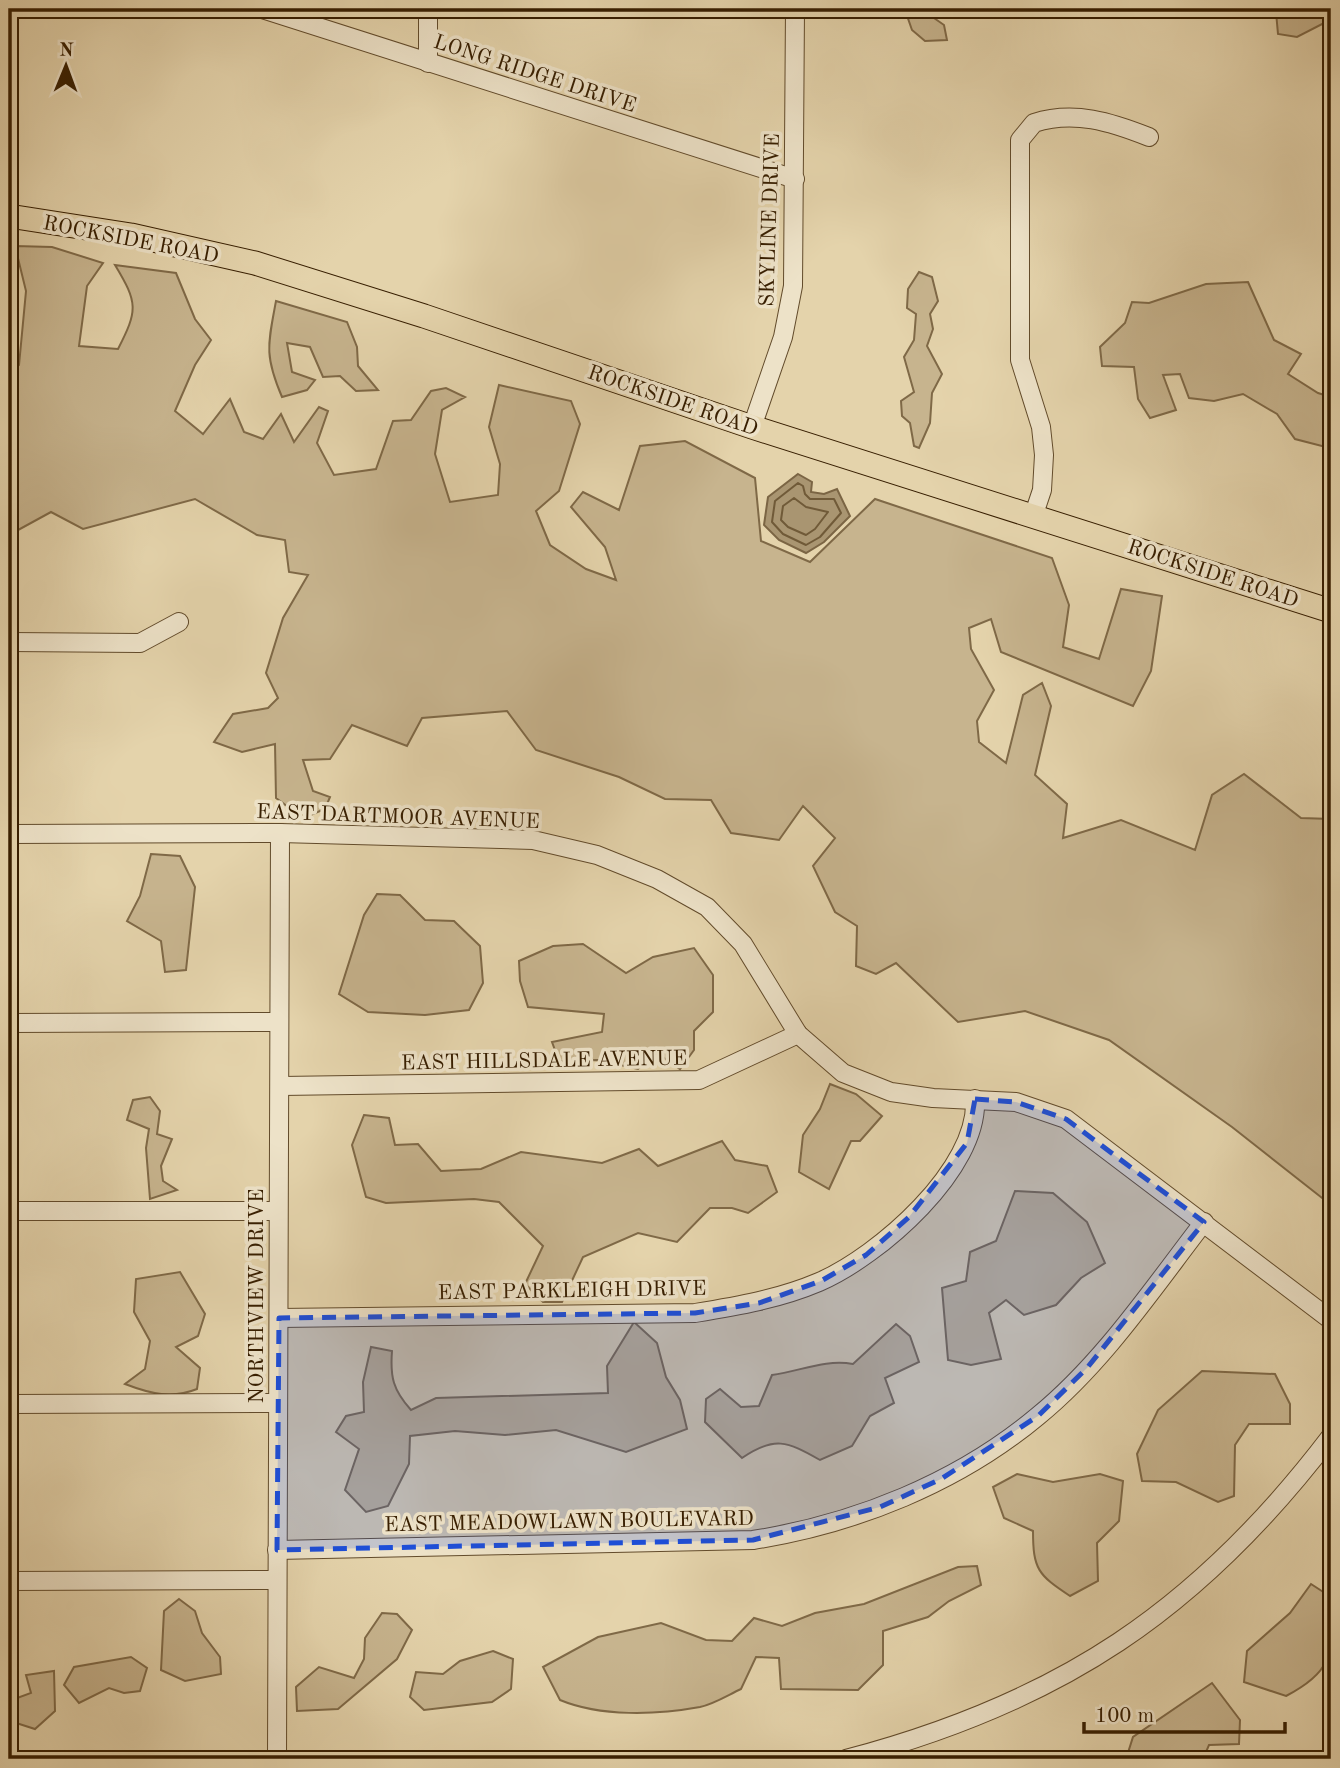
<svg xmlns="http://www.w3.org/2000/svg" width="1340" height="1768" viewBox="0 0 1340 1768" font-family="'Old Standard TT',serif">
<rect width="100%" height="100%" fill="#e4d3ab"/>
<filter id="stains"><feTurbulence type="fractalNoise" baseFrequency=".00286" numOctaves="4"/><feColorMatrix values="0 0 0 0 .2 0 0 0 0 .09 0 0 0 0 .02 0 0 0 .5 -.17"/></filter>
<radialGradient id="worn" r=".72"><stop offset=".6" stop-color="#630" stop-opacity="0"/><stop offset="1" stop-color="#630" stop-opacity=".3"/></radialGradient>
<g fill="#c7b48e" stroke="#7f6947" stroke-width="2">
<path d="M896,9H921L944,25L947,40L925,41L912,30L905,10Z"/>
<path d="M1263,9H1331V23L1328,21L1297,37L1278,34L1276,12Z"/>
<path d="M15,246L52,247L103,263L87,286L79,346L118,349C138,310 138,303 115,265L176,273L195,319L211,340L195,365L175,411L203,434L230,399L244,432L263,439L281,414L294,442L319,407L328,411L317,443L334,475L376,469L393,421L411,420L431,391L446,388L465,397L442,410L435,454L450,502L498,495L500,464L489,427L499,385L571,401L580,424L559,491L536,511L550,545L586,569L616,580L605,547L571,507L583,492L619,510L640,446L685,441L755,478L761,541L810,562L875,499L1052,558L1069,605L1063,647L1099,659L1121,589L1162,596L1151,671L1133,706L1001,652L991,619L969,628L971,649L994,690L977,721L979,742L1006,763L1023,695L1042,683L1051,706L1035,775L1067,804L1063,838L1121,820L1195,850L1212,795L1244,774L1301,818L1331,819V1205L1232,1127L1109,1040L1025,1011L958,1022L896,963L876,974L856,966L857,926L835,912L813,866L835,838L803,806L779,840L731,833L711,800L665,799L619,777L536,750L507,711L422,718L407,746L352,725L330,759L303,760L313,791L330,797L325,809L303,818L276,798L275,744L242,752L214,742L233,714L268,708L278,698L266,673L283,618L308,575L289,572L285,540L257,535L195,499L83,529L51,512L9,535V373L19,365L26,291Z"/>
<path d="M919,272L932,277L938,301L930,314L933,329L927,346L942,374L932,393L930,423L919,448L914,446L910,423L902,416L901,401L914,392L904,357L914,340L916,314L907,308L908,289Z"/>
<path d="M1248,282L1274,340L1301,354L1288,374L1318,393L1331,397V490L1326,447L1295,439L1277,414L1243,394L1214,401L1189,398L1180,374L1163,375L1176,410L1150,418L1138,399L1134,367L1102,366L1100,347L1125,323L1132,302L1149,303L1206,284Z"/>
<path d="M276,301L347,322L357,347L358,366L378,390L356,391L340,376L323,377L310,347L287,343L292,372L315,380L307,390L282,397C264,355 268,344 276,301Z"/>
<path d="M151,854L180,856L195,887L186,970L165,972L161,941L127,921L140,896Z"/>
<path d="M377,894L400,895L425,920L454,921L480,946L483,983L469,1010L425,1015L368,1012L339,994L364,915Z"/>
<path d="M583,944L626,973L653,957L694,948L713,975V1012L694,1031V1050L680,1069L657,1053L638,1069L598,1060L559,1061L552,1042L602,1032L604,1014L528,1007L520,981L519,961L553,946Z"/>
<path d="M830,1084L856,1094L882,1116L860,1141H851L829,1189L799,1172L803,1135L820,1109Z"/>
<path d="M150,1097L160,1111L157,1134L172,1139L161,1166L163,1181L177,1190L150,1199L146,1148L149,1129L127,1120L133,1100Z"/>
<path d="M364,1115L389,1118L395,1145L418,1144L441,1171L481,1169L521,1152L602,1163L639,1149L658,1166L722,1141L735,1160L767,1166L777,1192L748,1213L732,1208H710L677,1242L638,1233L583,1257L562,1302H543L525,1284L543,1246L499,1202L474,1199L386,1203L366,1197L352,1145Z"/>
<path d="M1015,1191L1053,1193L1087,1222L1105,1263L1081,1278L1056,1305L1024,1315L1006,1300L989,1313L1001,1359L971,1365L948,1360L942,1288L966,1281L970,1252L996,1241Z"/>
<path d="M180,1272L205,1314L198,1336L176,1347L200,1368L197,1389C172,1399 151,1394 125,1384L145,1369L150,1341L134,1312L136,1279Z"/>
<path d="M634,1322L657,1343L666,1377L680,1400L687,1429L626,1452L556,1430L505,1435L455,1431L410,1436L409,1464L388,1506L366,1512L345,1490L359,1449L336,1432L346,1416L364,1412L363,1382L371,1347L392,1351C390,1377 393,1390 411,1410L436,1398L608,1393L607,1366Z"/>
<path d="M896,1324L910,1336L919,1362L885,1378L894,1403L870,1416L852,1446L820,1460C787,1441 774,1436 742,1458L705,1422L706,1399L720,1389L741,1407L759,1406L772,1375C801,1371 825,1359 853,1364Z"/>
<path d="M1202,1371L1275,1374L1290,1404V1424H1249L1235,1445L1234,1496L1218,1502L1176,1482L1142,1481L1137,1454L1158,1410Z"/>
<path d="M1017,1474L1053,1482L1100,1474L1123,1481L1119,1521L1097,1543L1098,1581L1070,1596C1038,1575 1033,1569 1033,1531L1004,1518L993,1487Z"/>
<path d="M977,1566L981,1585L949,1601L928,1617L883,1631V1665L858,1690L781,1689L779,1658L756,1657L741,1689C728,1695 714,1704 700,1707C656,1715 601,1717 560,1700L543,1667L598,1637L661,1623L706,1640L732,1641L754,1618L782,1626L815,1613L864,1604L958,1567Z"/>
<path d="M1311,1584L1331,1597C1331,1650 1338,1669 1286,1696L1244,1682L1247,1651L1290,1613Z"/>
<path d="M179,1599L195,1611L202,1633L220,1657L221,1674L185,1681L161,1670L164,1611Z"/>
<path d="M382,1613L397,1614L412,1630L397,1659L338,1709L297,1711L296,1687L319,1667L354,1678L364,1659L365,1638Z"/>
<path d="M493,1651L513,1659L511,1689L492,1702L424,1710L410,1697L416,1672L443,1674L460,1661Z"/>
<path d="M131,1657L147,1668L140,1691L124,1693L109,1688L79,1703L64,1685L74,1667Z"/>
<path d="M54,1671L55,1711L35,1729L10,1721L9,1701L31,1693L26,1675Z"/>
<path d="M1212,1683L1240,1720L1239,1744L1209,1745L1203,1759H1126L1133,1737Z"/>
</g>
<path fill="#a99571" stroke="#7b6544" stroke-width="2" d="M798,474L812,482L811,492L824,494L837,489L850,516L824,542L806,553L779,540L764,525L768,497Z"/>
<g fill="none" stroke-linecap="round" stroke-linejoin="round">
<g stroke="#705a38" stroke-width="2">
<path d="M798,483L803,486L805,494L810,499H834L841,513L820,537L806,545L783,534L772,522L775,501Z"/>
<path d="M794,498L806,507L828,512L815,529L806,535L788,527L781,520L783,506Z"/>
</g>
<g stroke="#624b2b" stroke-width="20">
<g id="minor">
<path d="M262,9L795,179"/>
<path d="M428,63V9"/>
<path d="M752,427L783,337L793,286L795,9"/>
<path d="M1033,517L1042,490L1044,455L1041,427L1020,360V140L1034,123C1074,110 1111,122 1149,137"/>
<path d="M9,642L140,643L179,622"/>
<path d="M9,834L280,833L533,840L597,855L657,879L707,907L743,944L798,1034L843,1073L891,1092L933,1098L1016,1102L1066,1119L1331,1320"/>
<path d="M9,1023L279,1022"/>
<path d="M281,1086L699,1080L798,1034"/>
<path d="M9,1211H278"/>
<path d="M279,1318L695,1313C738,1306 779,1299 819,1282C879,1256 979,1169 975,1099"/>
<path d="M9,1404L278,1403"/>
<path d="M277,1550L753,1540C855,1524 958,1483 1038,1416C1103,1363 1153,1288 1204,1222"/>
<path d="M9,1581L277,1580"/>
<path d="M277,1759L280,833"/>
<path d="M846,1759C1059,1703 1198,1611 1331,1436"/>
</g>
</g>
<g stroke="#371e00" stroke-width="25">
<path id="major" d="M9,216L131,235L255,263L424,316L752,427L1331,611"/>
</g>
<use href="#minor" stroke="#ede2c8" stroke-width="18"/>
<use href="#major" stroke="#e4d3ab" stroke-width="23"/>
</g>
<path fill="#1d4ed8" fill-opacity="0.2" stroke="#1d4ed8" stroke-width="5" stroke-dasharray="14 9" stroke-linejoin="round" d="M975,1099L1016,1102L1066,1119L1204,1222L1087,1368L1038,1416L941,1479L880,1507L753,1540L277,1550L279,1318L695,1313L759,1303L821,1281L866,1255L909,1217L967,1143Z"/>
<g text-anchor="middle" stroke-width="7" stroke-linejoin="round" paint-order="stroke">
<g font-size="21" fill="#371e00" stroke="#ede2c8">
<text transform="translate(535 73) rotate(18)" y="7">LONG RIDGE DRIVE</text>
<text transform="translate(769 220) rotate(-88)" y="7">SKYLINE DRIVE</text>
<text transform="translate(131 239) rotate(11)" y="7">ROCKSIDE ROAD</text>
<text transform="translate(673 400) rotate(19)" y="7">ROCKSIDE ROAD</text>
<text transform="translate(1213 573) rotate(18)" y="7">ROCKSIDE ROAD</text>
<text transform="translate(398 816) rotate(2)" y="7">EAST DARTMOOR AVENUE</text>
<text transform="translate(544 1060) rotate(-1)" y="7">EAST HILLSDALE AVENUE</text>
<text transform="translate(572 1290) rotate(-1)" y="7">EAST PARKLEIGH DRIVE</text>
<text transform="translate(256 1296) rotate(-90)" y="7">NORTHVIEW DRIVE</text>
<text transform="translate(569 1521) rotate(-1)" y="7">EAST MEADOWLAWN BOULEVARD</text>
</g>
</g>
<rect width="1340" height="1768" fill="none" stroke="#e4d3ab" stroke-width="35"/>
<rect x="10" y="10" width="1319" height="1747" fill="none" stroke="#371e00" stroke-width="3.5"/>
<rect x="18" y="18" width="1305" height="1733" fill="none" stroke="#371e00" stroke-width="2"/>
<g transform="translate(66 66) rotate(1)" stroke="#ede2c8" stroke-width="5" paint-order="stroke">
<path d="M0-5L12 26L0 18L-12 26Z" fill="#371e00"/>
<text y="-10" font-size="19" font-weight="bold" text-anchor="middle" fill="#371e00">N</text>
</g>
<path d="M1084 1722v10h201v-10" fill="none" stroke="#371e00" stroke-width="3.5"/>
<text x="1095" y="1722" font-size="21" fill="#371e00" stroke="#ede2c8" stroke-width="5" paint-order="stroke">100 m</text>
<rect width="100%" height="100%" filter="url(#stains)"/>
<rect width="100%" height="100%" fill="url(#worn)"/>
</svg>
